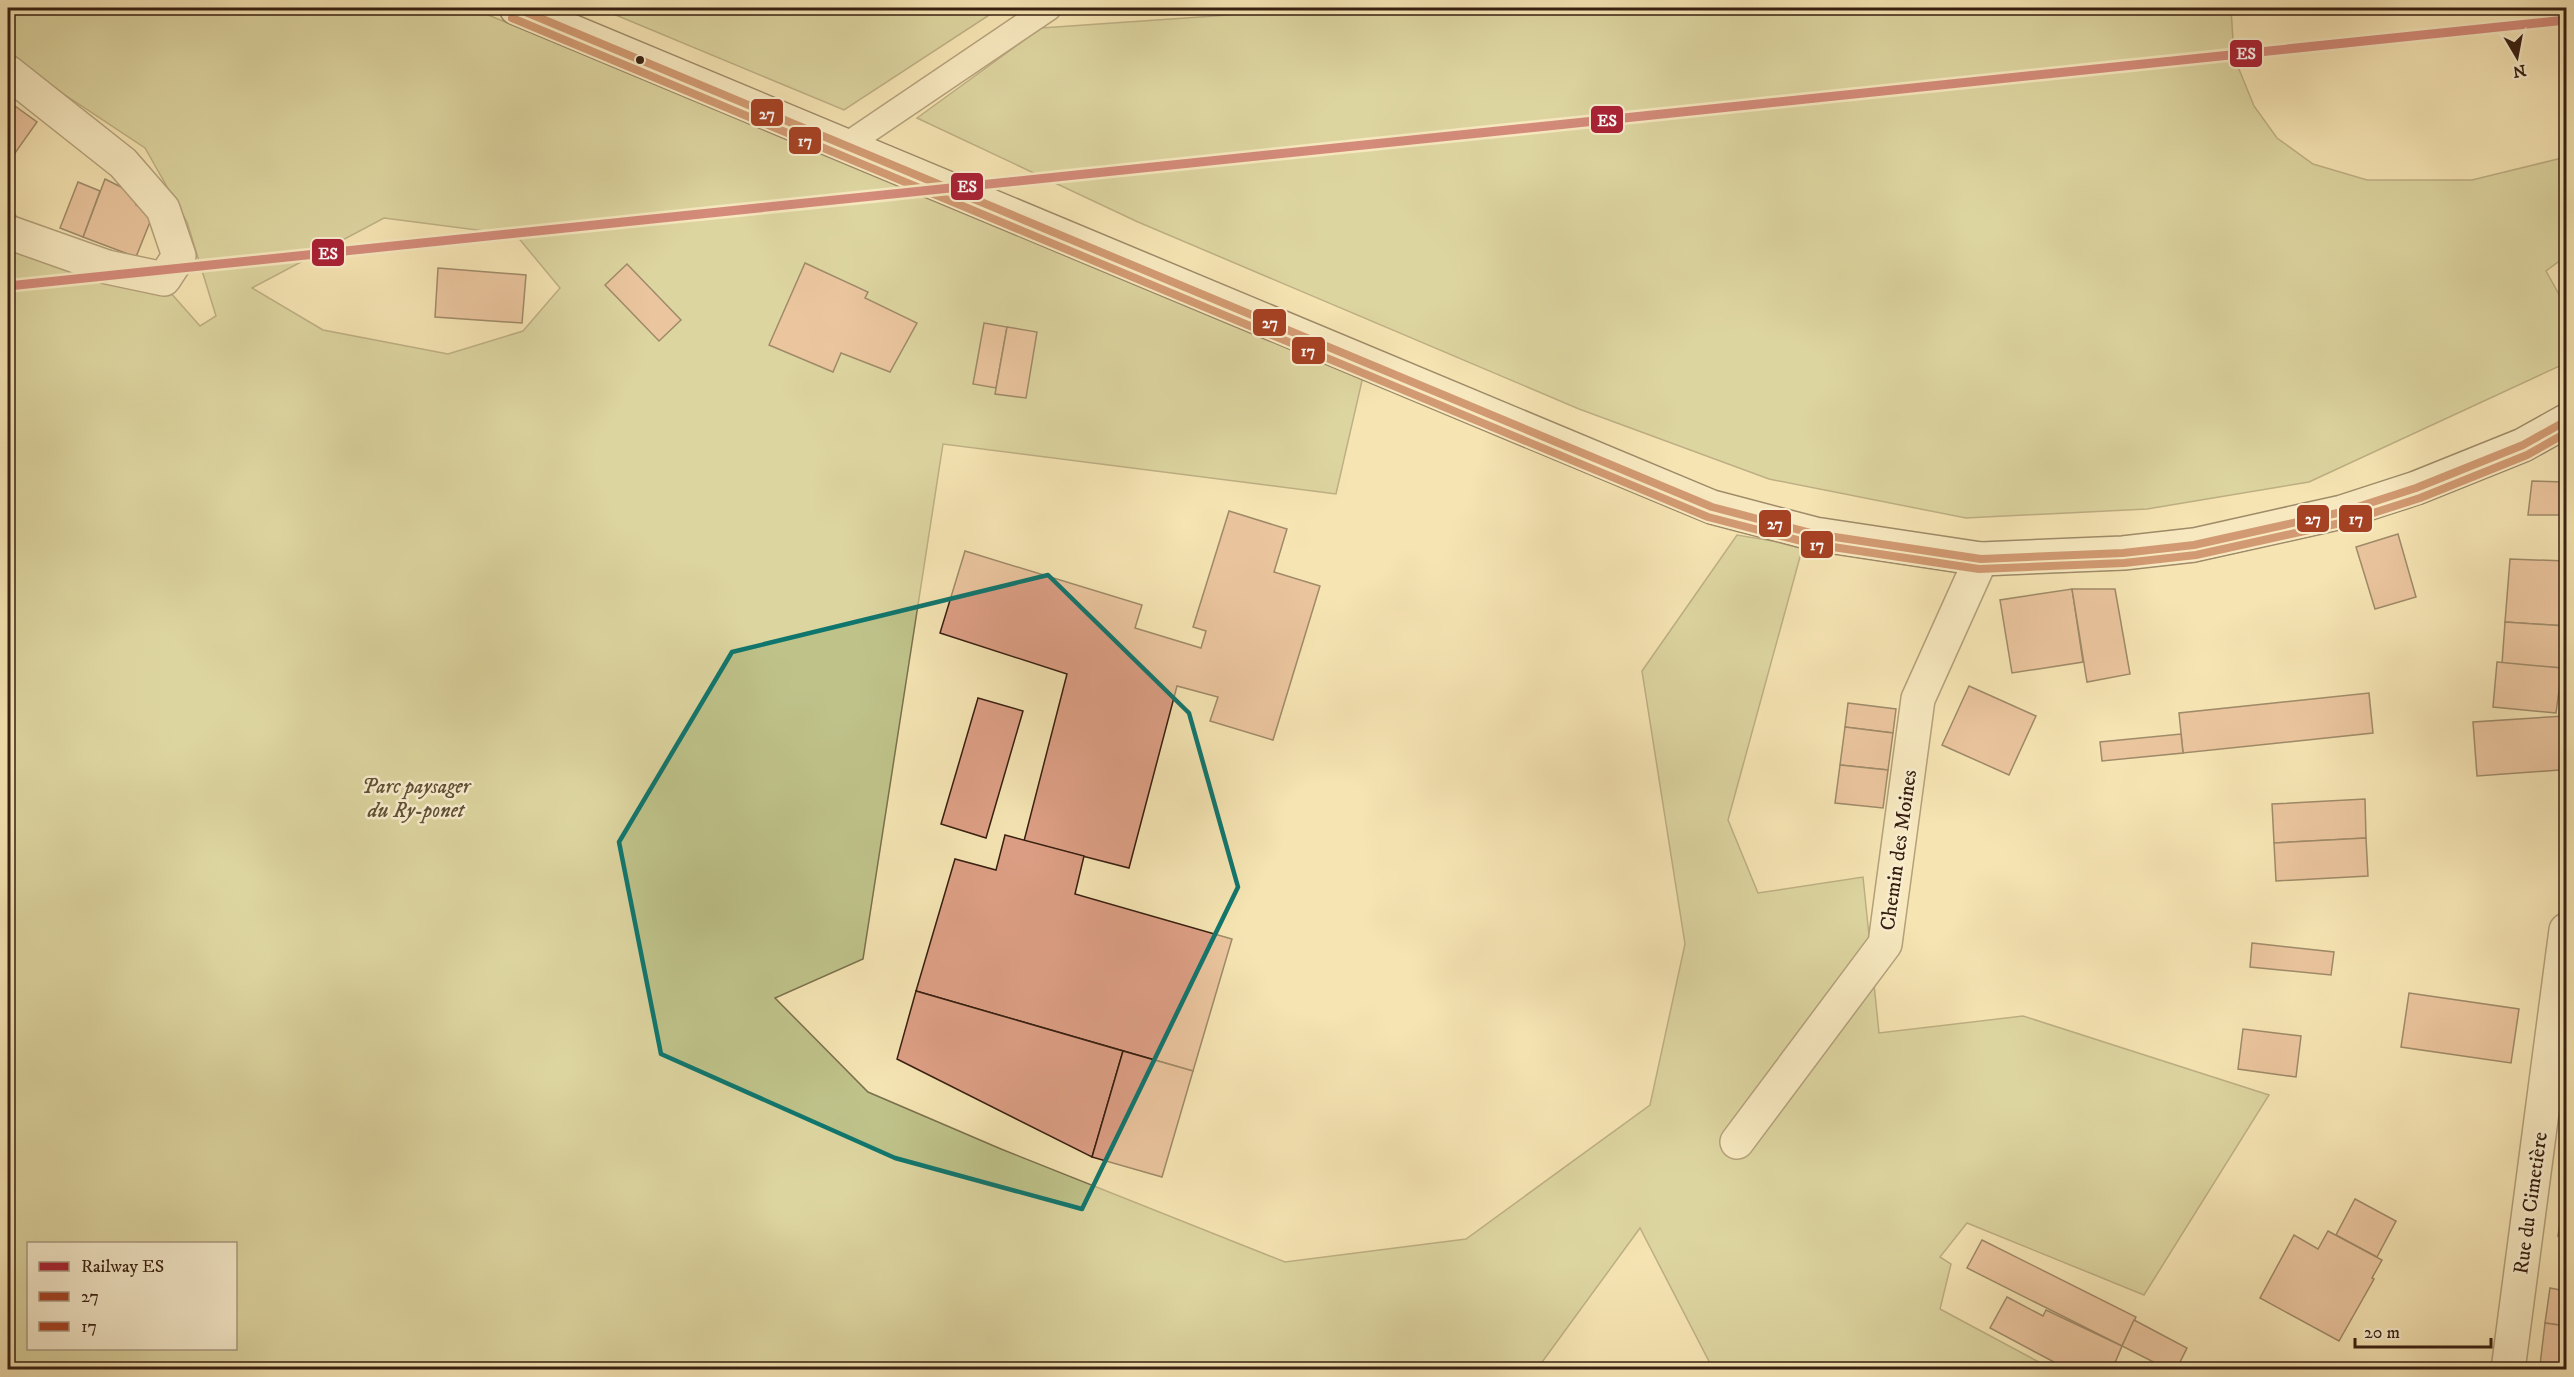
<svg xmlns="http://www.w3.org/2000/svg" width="2574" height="1377" viewBox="0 0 2574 1377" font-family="'IM FELL DW Pica',serif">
<rect width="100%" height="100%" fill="#f5e4b3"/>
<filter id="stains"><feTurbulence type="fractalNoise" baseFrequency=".00333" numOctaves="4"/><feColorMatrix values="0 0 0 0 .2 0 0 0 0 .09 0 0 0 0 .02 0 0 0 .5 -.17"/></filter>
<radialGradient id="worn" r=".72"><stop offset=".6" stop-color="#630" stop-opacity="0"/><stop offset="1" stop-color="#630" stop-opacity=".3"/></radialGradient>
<g fill="#bfc38a" stroke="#7b714d" stroke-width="1.5" fill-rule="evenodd">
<path d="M8,8H471L1364,372L1336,494L943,444L863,959L775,998L868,1092L1001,1149L1285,1262L1466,1239L1650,1105L1685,944L1642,671L1737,535L1803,546L1728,820L1758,893L1863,877L1879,1033L2023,1016L2269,1095L2144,1295L1967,1223L1940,1257L1951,1264L1940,1309L2052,1369H1713L1640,1228L1537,1369H8V210L19,218L170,292L200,326L216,316L187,222L145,148L8,57ZM384,218L516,235L560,288L523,331L448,354L323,330L252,288ZM28,1244H236V1348H28Z"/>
<path d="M599,8H1000L844,110Z"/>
<path d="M1328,8H2231L2234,57L2254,106L2277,138L2313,164L2367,180H2472L2566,157V256L2546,271L2566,307V363L2309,482L2147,509L1966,518L1769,479L1579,409L1138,222L917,118L1041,28Z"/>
</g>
<g fill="#dd9f85" stroke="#371f10" stroke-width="1.5">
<path d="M8,101L37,122L8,163Z"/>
<path d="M105,179L137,195L136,205L154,212L136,257L83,237Z"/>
<path d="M78,182L100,191L83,237L60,228Z"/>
<path d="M805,263L868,292L865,298L917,323L890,372L841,353L833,372L769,345Z"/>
<path d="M627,264L681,320L659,341L605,285Z"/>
<path d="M438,268L526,275L522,323L435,317Z"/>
<path d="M984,323L1007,327L996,388L973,384Z"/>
<path d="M1007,327L1037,332L1026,398L995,394Z"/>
<path d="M2532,481L2566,482V515H2528Z"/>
<path d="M1229,511L1287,529L1274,572L1320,586L1273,740L1210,721L1218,697L1177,686L1129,868L1024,841L1067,674L940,633L965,551L1142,605L1135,628L1201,648L1206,631L1193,627Z"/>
<path d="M2398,534L2416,597L2375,609L2356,547Z"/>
<path d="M2510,559L2566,561V626L2505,622Z"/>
<path d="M2072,589L2083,662L2012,673L2000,600Z"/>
<path d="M2072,589H2115L2130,674L2087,682Z"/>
<path d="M2505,622L2566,626L2562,668L2502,664Z"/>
<path d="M2497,662L2562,668L2556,713L2493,707Z"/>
<path d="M1969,686L2036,716L2009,775L1942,745Z"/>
<path d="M2369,693L2373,733L2183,753L2179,713Z"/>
<path d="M978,698L1023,711L986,838L941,824Z"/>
<path d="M1848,703L1896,709L1893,733L1845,727Z"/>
<path d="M2564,716L2559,770L2477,776L2473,722Z"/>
<path d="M1845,727L1893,733L1888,770L1840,765Z"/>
<path d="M2181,734L2183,753L2102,761L2100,742Z"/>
<path d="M1840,765L1888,770L1883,808L1835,803Z"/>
<path d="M2365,799L2366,838L2274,843L2272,804Z"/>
<path d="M1005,835L1084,856L1075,894L1232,939L1193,1071L916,991L955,859L996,870Z"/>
<path d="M2366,838L2368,876L2276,881L2274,843Z"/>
<path d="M2252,943L2334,952L2331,975L2250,967Z"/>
<path d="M916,991L1123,1051L1092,1157L897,1059Z"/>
<path d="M2409,993L2519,1009L2511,1063L2401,1047Z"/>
<path d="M2243,1029L2301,1036L2296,1077L2238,1069Z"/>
<path d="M1123,1051L1193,1071L1162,1177L1092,1157Z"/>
<path d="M2565,1166L2566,1167V1196L2560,1195Z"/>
<path d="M2355,1199L2396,1221L2377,1257L2336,1235Z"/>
<path d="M2561,1217L2566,1218V1237L2558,1236Z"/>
<path d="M2328,1231L2382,1260L2372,1278L2374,1279L2339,1341L2260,1298L2294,1235L2318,1249Z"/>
<path d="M1982,1240L2136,1317L2122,1346L1967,1268Z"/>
<path d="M2550,1288L2566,1291V1326L2545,1323Z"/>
<path d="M2007,1297L2043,1316L2046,1310L2122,1346L2112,1370H2069L1990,1328Z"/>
<path d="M2134,1320L2187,1348L2176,1370H2169L2122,1346Z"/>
<path d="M2545,1323L2566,1326V1368L2540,1365Z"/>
</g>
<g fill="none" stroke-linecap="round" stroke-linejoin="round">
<g stroke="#665039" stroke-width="27">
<path id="service" d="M845,146L1049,8"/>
</g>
<g stroke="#665039" stroke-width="36">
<g id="minor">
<path d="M8,72L123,163L163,209L179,256L164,279L107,267L8,232"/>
<path d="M1737,1142L1885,944L1918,699L1981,559"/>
<path d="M2508,1370L2566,930"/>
</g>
</g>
<g stroke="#371f10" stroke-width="36">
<path id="secondary" d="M516,8L1712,507L1815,534L1981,559L2123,553L2194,545L2342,512L2416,488L2523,445L2566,421"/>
</g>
<use href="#service" stroke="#f8edce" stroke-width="24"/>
<use href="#minor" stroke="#f8edce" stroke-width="33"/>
<use href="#secondary" stroke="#f8edce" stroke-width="33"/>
<g stroke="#f8edce" stroke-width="12">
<path id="bus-1" d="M516,8L1712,507L1815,534L1981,559L2123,553L2194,545L2342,512L2416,488L2523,445L2566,421"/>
</g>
<g stroke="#f8edce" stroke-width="12">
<path id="bus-2" d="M512,18L1708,517L1813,544L1979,569L2124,563L2196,555L2345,522L2420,498L2527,455L2566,433"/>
</g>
<use href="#bus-1" stroke="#a64224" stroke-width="8"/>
<use href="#bus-2" stroke="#a64224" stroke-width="8"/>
<g stroke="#f8edce" stroke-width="14">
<path id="rail-1" d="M8,286L2566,20"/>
</g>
<use href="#rail-1" stroke="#aa2135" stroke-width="9"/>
</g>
<path d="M0 0H2574V1377H0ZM1048,575L1189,713L1238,887L1082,1209L895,1158L661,1054L619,842L732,652Z" fill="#f5e4b3" fill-opacity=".55" fill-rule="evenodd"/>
<path fill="none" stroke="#0f766e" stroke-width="4.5" stroke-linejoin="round" d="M1048,575L1189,713L1238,887L1082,1209L895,1158L661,1054L619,842L732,652Z"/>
<circle fill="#371f10" stroke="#f8edce" stroke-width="2" cx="640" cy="60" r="5"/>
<g text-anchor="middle" stroke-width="5" stroke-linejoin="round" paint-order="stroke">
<g font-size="21" font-style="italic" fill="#605035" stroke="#f8edce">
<text x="416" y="793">Parc paysager<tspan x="416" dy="24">du Ry-ponet</tspan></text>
</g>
<g font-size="21" fill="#371f10" stroke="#f8edce">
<text transform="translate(1898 850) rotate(-82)" y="7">Chemin des Moines</text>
<text transform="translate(2530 1203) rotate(-82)" y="7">Rue du Cimetière</text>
</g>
</g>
<g stroke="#f8edce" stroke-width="2">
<rect x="2229" y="39" width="34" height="29" rx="6" fill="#aa2135"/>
<rect x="750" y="98" width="34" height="29" rx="6" fill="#a64224"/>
<rect x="1590" y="105" width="34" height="29" rx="6" fill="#aa2135"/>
<rect x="788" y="126" width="34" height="29" rx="6" fill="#a64224"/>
<rect x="950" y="172" width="34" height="29" rx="6" fill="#aa2135"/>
<rect x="311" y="238" width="34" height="29" rx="6" fill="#aa2135"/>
<rect x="1252" y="308" width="35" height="29" rx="6" fill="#a64224"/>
<rect x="1291" y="336" width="35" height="29" rx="6" fill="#a64224"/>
<rect x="2296" y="504" width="34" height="29" rx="6" fill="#a64224"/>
<rect x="2338" y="504" width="35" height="29" rx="6" fill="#a64224"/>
<rect x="1758" y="509" width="34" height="29" rx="6" fill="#a64224"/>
<rect x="1800" y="530" width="34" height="29" rx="6" fill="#a64224"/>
</g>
<g font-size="16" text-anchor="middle" font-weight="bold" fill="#fff">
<text x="2246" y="59">ES</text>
<text x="767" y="119">27</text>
<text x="1607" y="126">ES</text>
<text x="805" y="146">17</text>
<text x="967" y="192">ES</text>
<text x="328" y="259">ES</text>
<text x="1270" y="328">27</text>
<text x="1308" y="356">17</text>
<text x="2313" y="524">27</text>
<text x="2356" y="524">17</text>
<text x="1775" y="529">27</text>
<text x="1817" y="550">17</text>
</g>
<rect width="2574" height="1377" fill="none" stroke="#f5e4b3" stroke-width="30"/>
<rect x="9" y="9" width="2556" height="1359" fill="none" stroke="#371f10" stroke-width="3"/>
<rect x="15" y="15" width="2544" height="1347" fill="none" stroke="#371f10" stroke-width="1.5"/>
<rect x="27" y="1242" width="210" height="108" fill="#f8edce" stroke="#ab9b82" stroke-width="1.5"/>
<rect x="39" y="1262" width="30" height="9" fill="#aa2135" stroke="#ab9b82" stroke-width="1.5"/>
<text x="81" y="1272" font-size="18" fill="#371f10">Railway ES</text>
<rect x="39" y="1292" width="30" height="9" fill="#a64224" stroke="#ab9b82" stroke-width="1.5"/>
<text x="81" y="1302" font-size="18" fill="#371f10">27</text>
<rect x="39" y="1322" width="30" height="9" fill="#a64224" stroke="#ab9b82" stroke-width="1.5"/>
<text x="81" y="1332" font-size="18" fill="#371f10">17</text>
<g transform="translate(2517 57) rotate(170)" stroke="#f8edce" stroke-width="4.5" paint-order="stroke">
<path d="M0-4.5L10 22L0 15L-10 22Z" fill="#371f10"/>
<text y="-9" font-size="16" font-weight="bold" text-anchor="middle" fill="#371f10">N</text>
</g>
<path d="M2355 1338v9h136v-9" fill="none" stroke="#371f10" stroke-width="3"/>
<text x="2364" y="1338" font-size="18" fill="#371f10" stroke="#f8edce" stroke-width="4.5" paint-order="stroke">20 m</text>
<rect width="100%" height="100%" filter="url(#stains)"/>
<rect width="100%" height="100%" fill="url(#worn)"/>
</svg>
